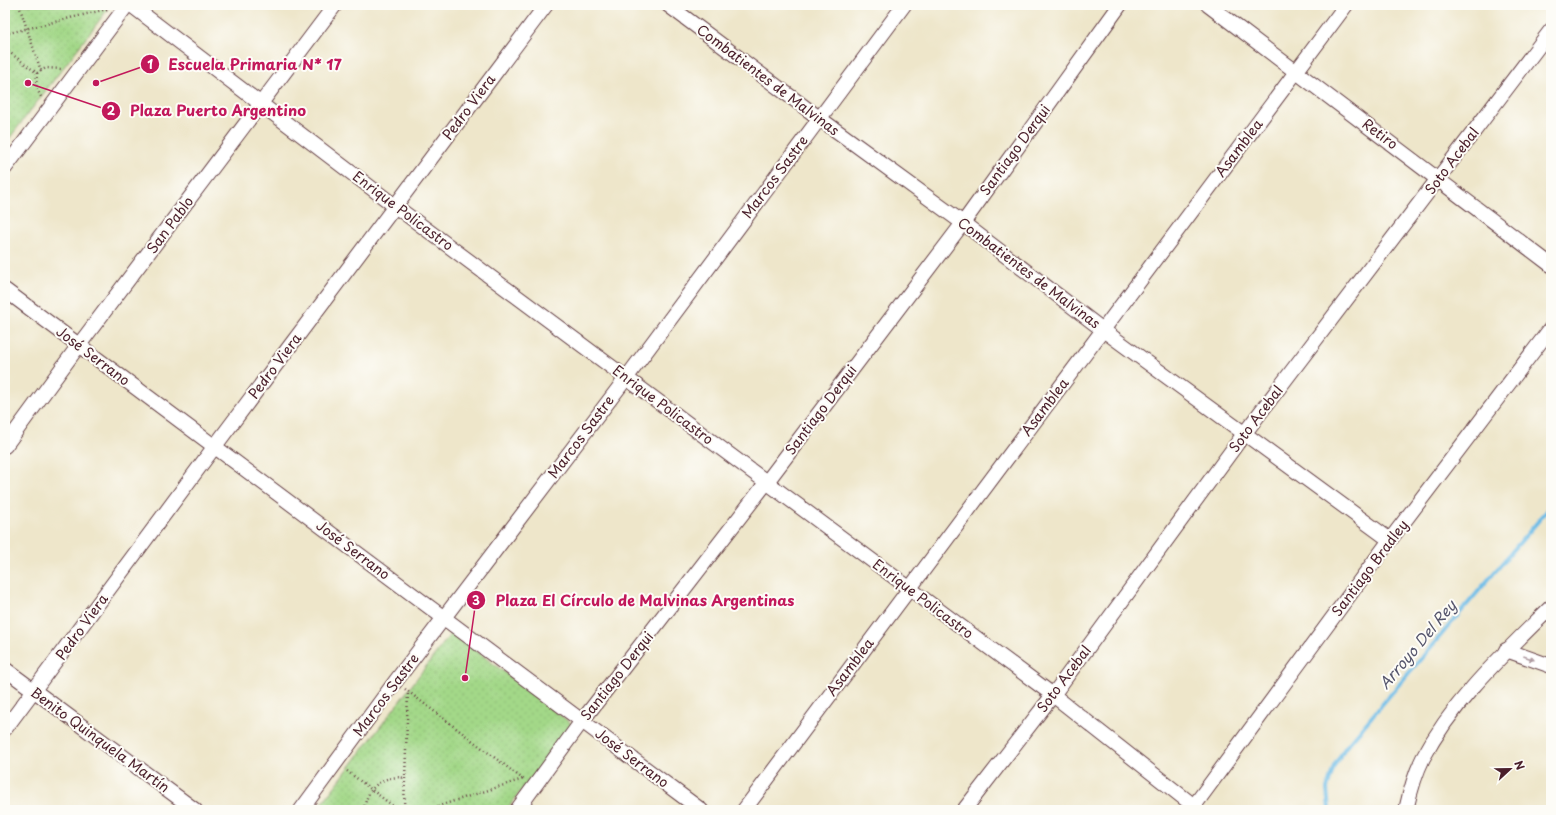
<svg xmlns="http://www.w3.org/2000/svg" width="1556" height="815" viewBox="0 0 1556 815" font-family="'Playpen Sans',sans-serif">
<defs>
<pattern id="park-dots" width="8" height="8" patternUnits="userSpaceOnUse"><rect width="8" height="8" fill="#a3d888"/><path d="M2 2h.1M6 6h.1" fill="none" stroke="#8eb976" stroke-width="1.8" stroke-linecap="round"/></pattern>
</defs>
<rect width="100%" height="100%" fill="#fdfcf7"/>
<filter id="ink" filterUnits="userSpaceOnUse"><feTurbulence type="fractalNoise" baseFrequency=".025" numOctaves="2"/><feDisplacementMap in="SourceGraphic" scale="8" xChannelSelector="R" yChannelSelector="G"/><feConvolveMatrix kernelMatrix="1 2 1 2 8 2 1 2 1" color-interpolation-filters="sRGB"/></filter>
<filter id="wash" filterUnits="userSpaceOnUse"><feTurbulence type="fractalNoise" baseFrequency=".012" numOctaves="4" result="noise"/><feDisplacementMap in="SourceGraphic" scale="16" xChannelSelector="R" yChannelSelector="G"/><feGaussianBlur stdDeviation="0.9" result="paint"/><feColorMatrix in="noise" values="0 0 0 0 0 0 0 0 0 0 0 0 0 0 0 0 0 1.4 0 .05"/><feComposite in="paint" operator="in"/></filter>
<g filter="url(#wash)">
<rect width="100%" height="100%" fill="#eee6ca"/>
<g fill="url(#park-dots)" stroke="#767c5a">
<path d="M5,5H103L108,9L5,144Z"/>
<path d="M452,632L573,725L506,810H317Z"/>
</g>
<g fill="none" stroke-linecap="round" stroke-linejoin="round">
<path stroke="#6cbce7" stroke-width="4" d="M1329,810L1327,789L1334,766L1345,748L1551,506"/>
</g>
</g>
<g filter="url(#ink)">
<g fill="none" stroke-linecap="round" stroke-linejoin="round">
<g stroke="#633d43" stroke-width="16">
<g id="minor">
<path d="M131,5L395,206L1053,695L1194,806"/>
<path d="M668,5L819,118L963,223L1103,330L1390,540"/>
<path d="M1208,5L1551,265"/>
<path d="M5,168L127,5"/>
<path d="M5,290L701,810"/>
<path d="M5,446L79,345L335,5"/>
<path d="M1506,650L1551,666"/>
<path d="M5,669L195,810"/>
<path d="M5,729L215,446L546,5"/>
<path d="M301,810L395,682L627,377L904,5"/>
<path d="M517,810L582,721L766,483L963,223L1120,5"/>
<path d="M744,810L1346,5"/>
<path d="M964,810L1053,695L1244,434L1551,30"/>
<path d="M1191,810L1390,540L1551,328"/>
<path d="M1406,810C1410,792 1415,774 1423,758C1454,699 1505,653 1551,607"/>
</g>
</g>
<g stroke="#633d43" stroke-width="2.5" stroke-dasharray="1 3" stroke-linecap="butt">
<path d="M19,5L41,71"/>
<path d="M103,5L108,9L107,10"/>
<path d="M5,34L107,9"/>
<path d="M5,49L37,73"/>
<path d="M37,73L46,68L62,69"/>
<path d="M37,73L36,87L41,97"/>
<path d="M405,689L524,780"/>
<path d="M347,771L397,809"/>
<path d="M404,807L408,692"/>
<path d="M364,810C366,788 383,774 405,778"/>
<path d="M397,810L404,807L411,810"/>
<path d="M426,810L523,779"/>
</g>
<use href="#minor" stroke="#fff" stroke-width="14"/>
</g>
<defs><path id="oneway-solid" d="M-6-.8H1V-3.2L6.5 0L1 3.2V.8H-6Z"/></defs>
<use fill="#ae9aa0" href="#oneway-solid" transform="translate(1529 658) rotate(20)"/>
</g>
<g text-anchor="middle" stroke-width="4" stroke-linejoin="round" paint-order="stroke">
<g font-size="14" fill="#4a1f2b" stroke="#fdfcf7">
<text transform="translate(768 80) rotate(37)" y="5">Combatientes de Malvinas</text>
<text transform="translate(469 107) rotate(-53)" y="5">Pedro Viera</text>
<text transform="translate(1380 134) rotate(37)" y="5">Retiro</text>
<text transform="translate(1239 148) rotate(-53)" y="5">Asamblea</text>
<text transform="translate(1015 150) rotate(-54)" y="5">Santiago Derqui</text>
<text transform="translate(1452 161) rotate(-53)" y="5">Soto Acebal</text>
<text transform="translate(775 177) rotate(-53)" y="5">Marcos Sastre</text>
<text transform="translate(403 211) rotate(37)" y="5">Enrique Policastro</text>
<text transform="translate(170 225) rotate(-53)" y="5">San Pablo</text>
<text transform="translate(1029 273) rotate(37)" y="5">Combatientes de Malvinas</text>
<text transform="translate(93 356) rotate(37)" y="5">José Serrano</text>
<text transform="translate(275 366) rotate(-53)" y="5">Pedro Viera</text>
<text transform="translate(663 405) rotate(37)" y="5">Enrique Policastro</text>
<text transform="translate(1045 407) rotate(-53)" y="5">Asamblea</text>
<text transform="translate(821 410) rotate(-53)" y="5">Santiago Derqui</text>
<text transform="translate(1256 419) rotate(-53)" y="5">Soto Acebal</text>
<text transform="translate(581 437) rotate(-53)" y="5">Marcos Sastre</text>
<text transform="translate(353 550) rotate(37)" y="5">José Serrano</text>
<text transform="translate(1370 568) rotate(-53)" y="5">Santiago Bradley</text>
<text transform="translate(923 599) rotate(37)" y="5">Enrique Policastro</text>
<text transform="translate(82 627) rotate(-54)" y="5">Pedro Viera</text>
<text transform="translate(850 667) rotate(-53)" y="5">Asamblea</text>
<text transform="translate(617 676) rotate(-52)" y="5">Santiago Derqui</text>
<text transform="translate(1064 679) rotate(-53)" y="5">Soto Acebal</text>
<text transform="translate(386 695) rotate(-53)" y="5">Marcos Sastre</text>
<text transform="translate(100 740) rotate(36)" y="5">Benito Quinquela Martín</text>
<text transform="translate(632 758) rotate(37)" y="5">José Serrano</text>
</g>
<g font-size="15" font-style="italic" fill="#56566d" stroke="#fdfcf7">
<text transform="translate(1418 645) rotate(-50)" y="5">Arroyo Del Rey</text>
</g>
</g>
<path fill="none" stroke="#c2185b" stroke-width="1.5" d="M96 83L150 64M28 83L111 111M465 678L476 600"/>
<g fill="#c2185b" stroke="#fdfcf7" stroke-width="1.5">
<circle cx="96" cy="83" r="4"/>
<circle cx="28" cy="83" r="4"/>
<circle cx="465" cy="678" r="4"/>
<circle cx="150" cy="64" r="10"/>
<circle cx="111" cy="111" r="10"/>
<circle cx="476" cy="600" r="10"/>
</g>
<g font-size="12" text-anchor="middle" font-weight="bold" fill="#fff">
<text x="150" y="69">1</text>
<text x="111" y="115">2</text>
<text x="476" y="605">3</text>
</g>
<g font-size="15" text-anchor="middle" font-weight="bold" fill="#c2185b" stroke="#fdfcf7" stroke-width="4" stroke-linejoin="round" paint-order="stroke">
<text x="255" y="70">Escuela Primaria N* 17</text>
<text x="218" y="116">Plaza Puerto Argentino</text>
<text x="645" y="606">Plaza El Círculo de Malvinas Argentinas</text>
</g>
<rect width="1556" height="815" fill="none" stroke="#fdfcf7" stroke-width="20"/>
<g transform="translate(1510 769) rotate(68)" stroke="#fdfcf7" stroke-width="3" paint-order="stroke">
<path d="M0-3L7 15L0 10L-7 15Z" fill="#4a1f2b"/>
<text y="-6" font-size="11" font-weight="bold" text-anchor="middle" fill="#4a1f2b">N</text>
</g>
</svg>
